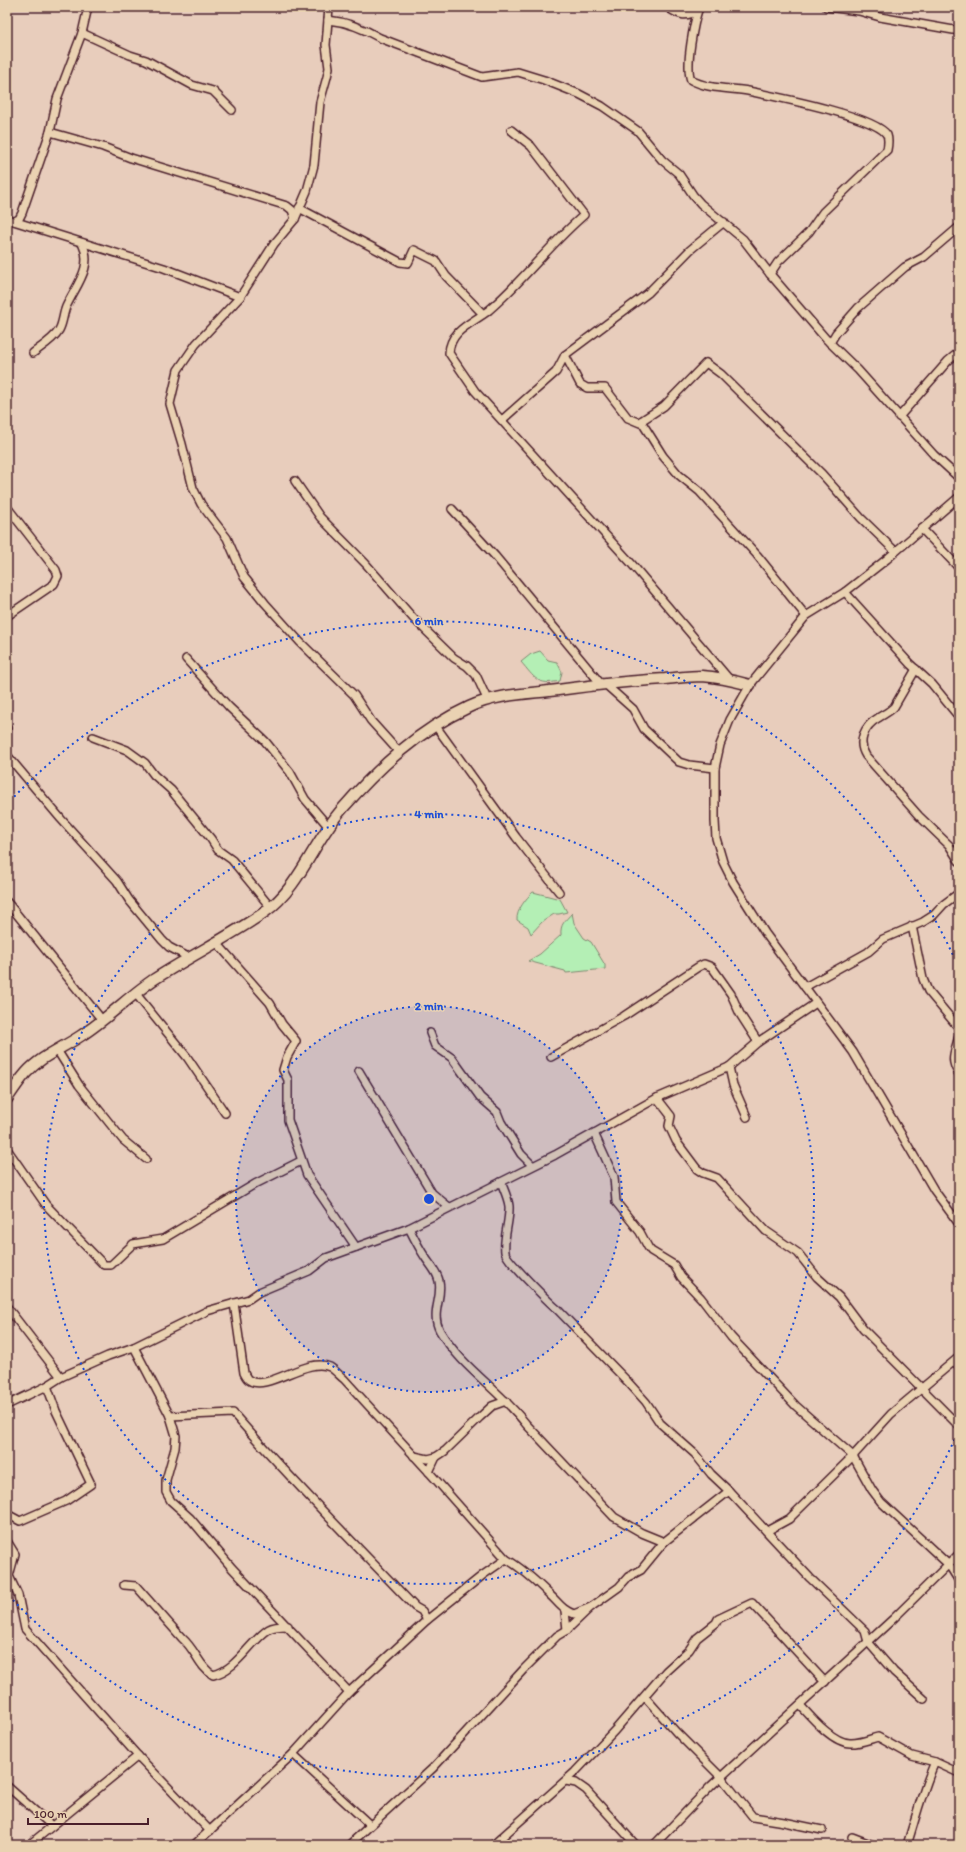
<svg xmlns="http://www.w3.org/2000/svg" width="966" height="1852" viewBox="0 0 966 1852" font-family="Itim,sans-serif">
<rect width="100%" height="100%" fill="#e8cdbc"/>
<filter id="ink" filterUnits="userSpaceOnUse"><feTurbulence type="fractalNoise" baseFrequency=".025" numOctaves="2"/><feDisplacementMap in="SourceGraphic" scale="8" xChannelSelector="R" yChannelSelector="G"/><feConvolveMatrix kernelMatrix="1 2 1 2 8 2 1 2 1" color-interpolation-filters="sRGB"/></filter>
<g filter="url(#ink)">
<g fill="#b4efb5" stroke="#7f8770">
<path d="M540,651L548,660L557,662L562,672L560,681C537,686 535,678 521,662L531,654Z"/>
<path d="M533,892L560,899L567,912L559,914H554L542,922L531,934L528,927L517,920C516,911 526,898 533,892Z"/>
<path d="M572,913L574,923L584,938L591,942L605,965V969L566,973L565,971L528,961L540,954L561,935C560,924 565,921 572,913Z"/>
</g>
<g fill="none" stroke-linecap="round" stroke-linejoin="round">
<g stroke="#4a1f2b" stroke-width="10">
<g id="street">
<path d="M329,7L326,45L329,68L327,77L320,102L314,165L307,191L295,219L274,244L240,297L196,344L178,370L170,404L182,444L193,488L201,504L227,538L244,577L265,603L300,642L354,695L371,721L398,751"/>
<path d="M667,7C678,15 686,18 698,10"/>
<path d="M699,7C694,22 685,66 691,80C707,89 730,88 748,91C772,96 876,116 887,135C889,140 888,145 887,150L823,212L809,232L778,262L770,274"/>
<path d="M826,7L859,11L880,17L959,31"/>
<path d="M328,20C348,22 363,28 380,38L482,77L518,72L544,80L579,94L602,106L638,131L662,160L679,174L693,195L701,204L743,239L770,274L826,339L858,370L934,455L959,478"/>
<path d="M82,33L130,55L146,60L192,85L213,91L232,110"/>
<path d="M511,130L531,146L584,215C550,244 523,281 489,310C473,323 450,330 449,353L475,391L631,563L729,679"/>
<path d="M50,132L103,147L131,158L287,206L292,210L295,219"/>
<path d="M299,208L400,262L408,263L414,250L436,261L446,276L483,314"/>
<path d="M7,219L164,268L240,297"/>
<path d="M15,221L19,219L22,213L50,132L57,99L82,33L88,7"/>
<path d="M830,343L836,333L858,308L905,267L924,257L959,227"/>
<path d="M33,353C41,347 54,339 59,330C63,323 63,314 66,307C76,285 94,267 82,243"/>
<path d="M565,355L580,384L587,388H605L628,418L640,423L641,421L663,456L679,475L699,491L757,555L806,616"/>
<path d="M899,417L948,361L959,352"/>
<path d="M502,420L556,372L565,355L648,293L690,250L724,222"/>
<path d="M641,421L664,406L706,363L721,374L822,474L861,518L895,551"/>
<path d="M295,481L320,517L366,564L413,618L454,658L467,666L476,675L487,699"/>
<path d="M959,497L887,559L845,592L806,616L750,685L730,720L720,745L715,768V821L716,838L723,862L733,882L765,933L853,1052L934,1190L959,1224"/>
<path d="M7,507L56,570L58,576L54,584L7,616"/>
<path d="M452,509L495,556L601,684"/>
<path d="M922,529L959,568"/>
<path d="M845,592L910,664L932,684L959,717"/>
<path d="M186,659L229,707L265,741L290,772L305,799L328,826"/>
<path d="M916,669L894,707C889,712 884,714 878,718C864,726 857,742 866,756L919,816L949,845L959,861"/>
<path d="M605,684L633,709L644,729L679,762L689,765L715,768"/>
<path d="M435,725L516,837L559,892"/>
<path d="M7,729V728"/>
<path d="M93,737L127,750L145,763L154,775L171,790L211,839L218,850L232,860L271,908"/>
<path d="M7,755L61,819L117,881L129,900L162,940L169,947L190,958"/>
<path d="M7,902L102,1020"/>
<path d="M912,926L923,979L928,991L958,1027L959,1031"/>
<path d="M217,943L270,1003L282,1024L296,1041L287,1057L283,1070L288,1080V1120L307,1175L356,1247"/>
<path d="M805,987L868,952L883,939L923,922L934,915L944,904L959,893"/>
<path d="M136,994L187,1057L225,1113"/>
<path d="M430,1033L435,1046L452,1058L480,1097L497,1112L501,1122L521,1154L532,1165"/>
<path d="M959,1036C955,1052 949,1059 959,1074"/>
<path d="M57,1050L79,1085L123,1140L146,1159"/>
<path d="M551,1057L624,1016L698,967L704,964L712,967L731,994L740,1014L758,1042"/>
<path d="M729,1067L733,1085L747,1117"/>
<path d="M359,1071L432,1193L449,1207"/>
<path d="M657,1098L671,1116L669,1126L676,1141L697,1169L703,1173L717,1178L766,1231L798,1253L817,1277L839,1297L863,1329L959,1426"/>
<path d="M594,1133L614,1177L616,1202L640,1232L648,1247L651,1251L674,1265L681,1277L701,1298L731,1337L796,1406L853,1456L872,1490L881,1502L949,1565L959,1581"/>
<path d="M7,1149L46,1205L104,1265H111L133,1244L163,1239L255,1184L301,1161"/>
<path d="M501,1182C504,1190 508,1198 509,1206C510,1221 503,1237 505,1252C505,1259 550,1303 557,1309L628,1382L646,1402L660,1423L695,1454L711,1474L729,1491L810,1578L865,1631L868,1642L894,1672L924,1699"/>
<path d="M409,1228C414,1238 419,1248 425,1257C430,1265 437,1271 439,1281C443,1298 430,1313 440,1331C462,1368 500,1390 526,1424L614,1517L642,1533L664,1542"/>
<path d="M234,1303L244,1373C245,1375 247,1379 249,1380C266,1393 307,1356 330,1367C335,1370 340,1376 344,1379L429,1472L506,1559C522,1568 537,1582 550,1595C559,1603 562,1610 574,1614L591,1607"/>
<path d="M7,1307L61,1377"/>
<path d="M134,1347L170,1416L176,1436L175,1448L166,1480V1492L171,1501L190,1518L232,1568L349,1692"/>
<path d="M7,1405L47,1386"/>
<path d="M170,1416L233,1413C291,1480 354,1543 415,1607L422,1611L427,1620"/>
<path d="M414,1456L428,1459L436,1457"/>
<path d="M429,1472L436,1457L445,1451L480,1417L492,1406L506,1401"/>
<path d="M7,1514L20,1521L66,1501L91,1484L56,1411L47,1386L61,1377L108,1356L134,1347L207,1311L249,1299L259,1292L309,1271L326,1258L409,1228L555,1155L657,1098L729,1067L758,1042L816,1003"/>
<path d="M767,1531L789,1519L853,1456L891,1414L959,1357"/>
<path d="M7,1541L15,1554L9,1576L18,1595L25,1629L138,1756L210,1831"/>
<path d="M124,1585L136,1586L182,1638C196,1650 199,1667 213,1675C237,1670 250,1641 269,1629C274,1626 282,1626 288,1626"/>
<path d="M565,1611L567,1630"/>
<path d="M645,1697L676,1732L721,1777L753,1817L784,1822L822,1830"/>
<path d="M800,1705C811,1717 833,1743 850,1743C858,1744 870,1739 878,1737L912,1756L935,1762L959,1773"/>
<path d="M293,1754L370,1825"/>
<path d="M566,1781L576,1783L586,1790L636,1845"/>
<path d="M7,1786L52,1826"/>
<path d="M852,1837L873,1845"/>
<path d="M29,1845L138,1756"/>
<path d="M194,1845L293,1754L349,1692L427,1620L483,1575L506,1559"/>
<path d="M349,1845L433,1768L524,1669L557,1636L567,1630L591,1607L619,1587L628,1577L641,1570L664,1542L729,1491"/>
<path d="M493,1845L575,1772L615,1730L666,1671L689,1650L697,1638L716,1623L718,1619L752,1603L825,1682"/>
<path d="M654,1845L711,1786L893,1619L959,1554"/>
<path d="M907,1845C916,1817 923,1788 935,1762"/>
</g>
</g>
<g stroke="#4a1f2b" stroke-width="13">
<path id="secondary" d="M7,1099C13,1090 19,1081 26,1073C41,1056 63,1048 82,1035C107,1019 128,997 153,980C190,956 229,937 265,912C301,886 314,840 343,808C379,767 419,730 469,707C496,694 528,694 558,690C594,685 629,681 665,679C677,678 690,676 702,676C718,677 735,681 750,685"/>
</g>
<use href="#street" stroke="#ead2b2" stroke-width="7"/>
<use href="#secondary" stroke="#ead2b2" stroke-width="10"/>
</g>
</g>
<circle cx="429" cy="1199" r="193" fill="#1d4ed8" fill-opacity=".12"/>
<g fill="none" stroke="#1d4ed8" stroke-width="2" stroke-dasharray="2 4">
<circle cx="429" cy="1199" r="193"/>
<circle cx="429" cy="1199" r="385"/>
<path d="M957 1434A578 578 0 0 1 10 1597M10 801A578 578 0 0 1 957 964"/>
</g>
<circle cx="429" cy="1199" r="6" fill="#1d4ed8" stroke="#ead2b2" stroke-width="2"/>
<g font-size="12" text-anchor="middle" font-weight="bold" fill="#1d4ed8" stroke="#ead2b2" stroke-width="3" stroke-linejoin="round" paint-order="stroke">
<text x="429" y="625">6 min</text>
<text x="429" y="818">4 min</text>
<text x="429" y="1010">2 min</text>
</g>
<rect width="966" height="1852" fill="none" stroke="#ead2b2" stroke-width="24"/>
<rect x="12" y="12" width="942" height="1828" fill="none" stroke="#4a1f2b" stroke-width="1.5" filter="url(#ink)"/>
<path d="M28 1818v6h120v-6" fill="none" stroke="#4a1f2b" stroke-width="2"/>
<text x="34" y="1818" font-size="12" fill="#4a1f2b" stroke="#ead2b2" stroke-width="3" paint-order="stroke">100 m</text>
</svg>
